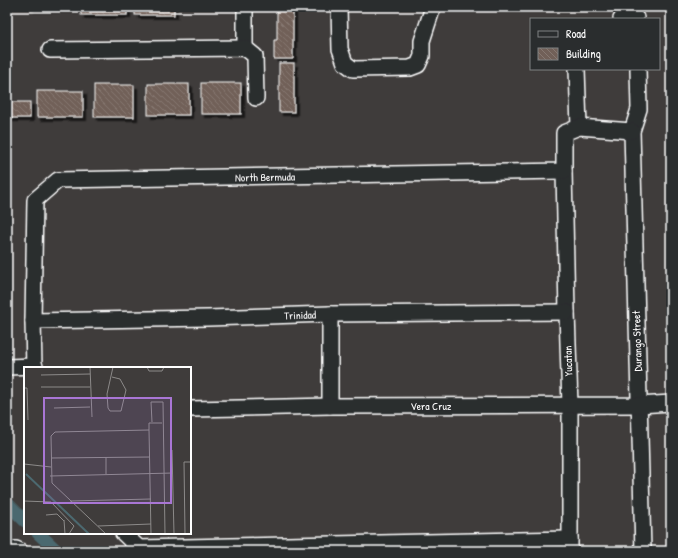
<svg xmlns="http://www.w3.org/2000/svg" width="678" height="558" viewBox="0 0 678 558" font-family="'Patrick Hand',sans-serif">
<defs>
<pattern id="building-back-hatch" width="6" height="6" patternUnits="userSpaceOnUse"><rect width="6" height="6" fill="#716058"/><path d="M-1 5l2 2M0 0l6 6M5-1l2 2" fill="none" stroke="#867871"/></pattern>
<filter id="shadow"><feDropShadow dx="3.5" dy="3.5" stdDeviation="0" flood-color="#0009"/></filter>
</defs>
<rect width="100%" height="100%" fill="#3f3c3b"/>
<filter id="ink" filterUnits="userSpaceOnUse"><feTurbulence type="fractalNoise" baseFrequency=".025" numOctaves="2"/><feDisplacementMap in="SourceGraphic" scale="8" xChannelSelector="R" yChannelSelector="G"/><feConvolveMatrix kernelMatrix="1 2 1 2 8 2 1 2 1" color-interpolation-filters="sRGB"/></filter>
<g filter="url(#ink)">
<g fill="none" stroke-linecap="round" stroke-linejoin="round">
<g stroke="#4c6970" stroke-width="13">
<path d="M7,503L25,521"/>
<path d="M38,533L57,551"/>
</g>
</g>
<g fill="url(#building-back-hatch)" stroke="#fff" filter="url(#shadow)">
<rect x="31" y="7" width="45" height="2"/>
<rect x="81" y="7" width="46" height="8"/>
<rect x="135" y="7" width="39" height="8"/>
<path d="M277,7H293V59H274V40H277Z"/>
<rect x="279" y="63" width="15" height="49"/>
<rect x="201" y="83" width="40" height="31"/>
<rect x="148" y="84" width="41" height="31"/>
<rect x="94" y="85" width="40" height="32"/>
<rect x="37" y="91" width="46" height="26"/>
<rect x="7" y="102" width="23" height="16"/>
</g>
<g fill="none" stroke-linecap="round" stroke-linejoin="round">
<g stroke="#fff" stroke-width="18">
<g id="minor">
<path d="M245,7V48"/>
<path d="M339,7L340,49L345,63L353,69L410,68L418,65L422,56V41L433,7"/>
<path d="M621,19L636,18V19"/>
<path d="M50,50L245,48L255,56L256,98"/>
<path d="M577,69L579,127"/>
<path d="M638,69L639,109L632,131L643,551"/>
<path d="M564,171L567,312L570,406V551"/>
<path d="M330,314V406"/>
<path d="M33,321L208,318L330,314L567,312"/>
<path d="M7,367L35,366"/>
<path d="M34,368L33,321L35,200L58,180L564,171V133L579,127L632,131"/>
<path d="M190,409L330,406L639,405L671,403"/>
<path d="M123,533L142,551"/>
<path d="M139,548L570,539"/>
<path d="M7,549H16L20,551"/>
</g>
</g>
<use href="#minor" stroke="#2a2d2e" stroke-width="15"/>
</g>
</g>
<g text-anchor="middle" stroke-width="3" stroke-linejoin="round" paint-order="stroke">
<g font-size="11" fill="#fff" stroke="#2a2d2e">
<text transform="translate(265 177) rotate(-1)" y="4">North Bermuda</text>
<text transform="translate(300 315) rotate(-2)" y="4">Trinidad</text>
<text transform="translate(637 341) rotate(-92)" y="4">Durango Street</text>
<text transform="translate(568 361) rotate(-92)" y="4">Yucatan</text>
<text x="431" y="410">Vera Cruz</text>
</g>
</g>
<g transform="translate(24 367)">
<rect width="167" height="167" fill="#3f3c3b"/>
<path fill="none" stroke="#4c6970" stroke-width="2" d="M2,107L65,167"/>
<path fill="none" stroke="#8c8a89" stroke-width="1" d="M66,0L68,50M123,0L125,4H138L140,0M17,8L66,7M88,10L96,12L102,23L97,44H86L84,41L83,27L89,0M17,20H66M0,21H3L4,53M30,41L66,40M167,42V67M128,55L127,35H139L141,167M125,63L127,167M148,83L150,167M82,90V107M27,91L126,90M0,97L27,100M26,109L149,106M0,134L27,135L50,159L45,167M46,134L127,132M22,148L33,147L40,154M40,153L41,167M74,159L127,157M82,167L28,116L27,69L31,65L125,63V56H138M161,167L160,95H167"/>
<path fill="#a976d5" fill-opacity="0.15" stroke="#a976d5" stroke-width="2" d="M20,31H147V136H20Z"/>
<rect width="167" height="167" fill="none" stroke="#fff" stroke-width="2"/>
</g>
<rect width="678" height="558" fill="none" stroke="#2a2d2e" stroke-width="24"/>
<rect x="12" y="12" width="654" height="534" fill="none" stroke="#fff" stroke-width="1.5" filter="url(#ink)"/>
<rect x="530" y="18" width="130" height="52" fill="#2a2d2e" stroke="#7f8182"/>
<rect x="538" y="31" width="20" height="6" fill="#2a2d2e" stroke="#7f8182"/>
<text x="566" y="38" font-size="12" fill="#ffffff">Road</text>
<rect x="538" y="48" width="20" height="12" fill="url(#building-back-hatch)" stroke="#7f8182"/>
<text x="566" y="58" font-size="12" fill="#ffffff">Building</text>
</svg>
